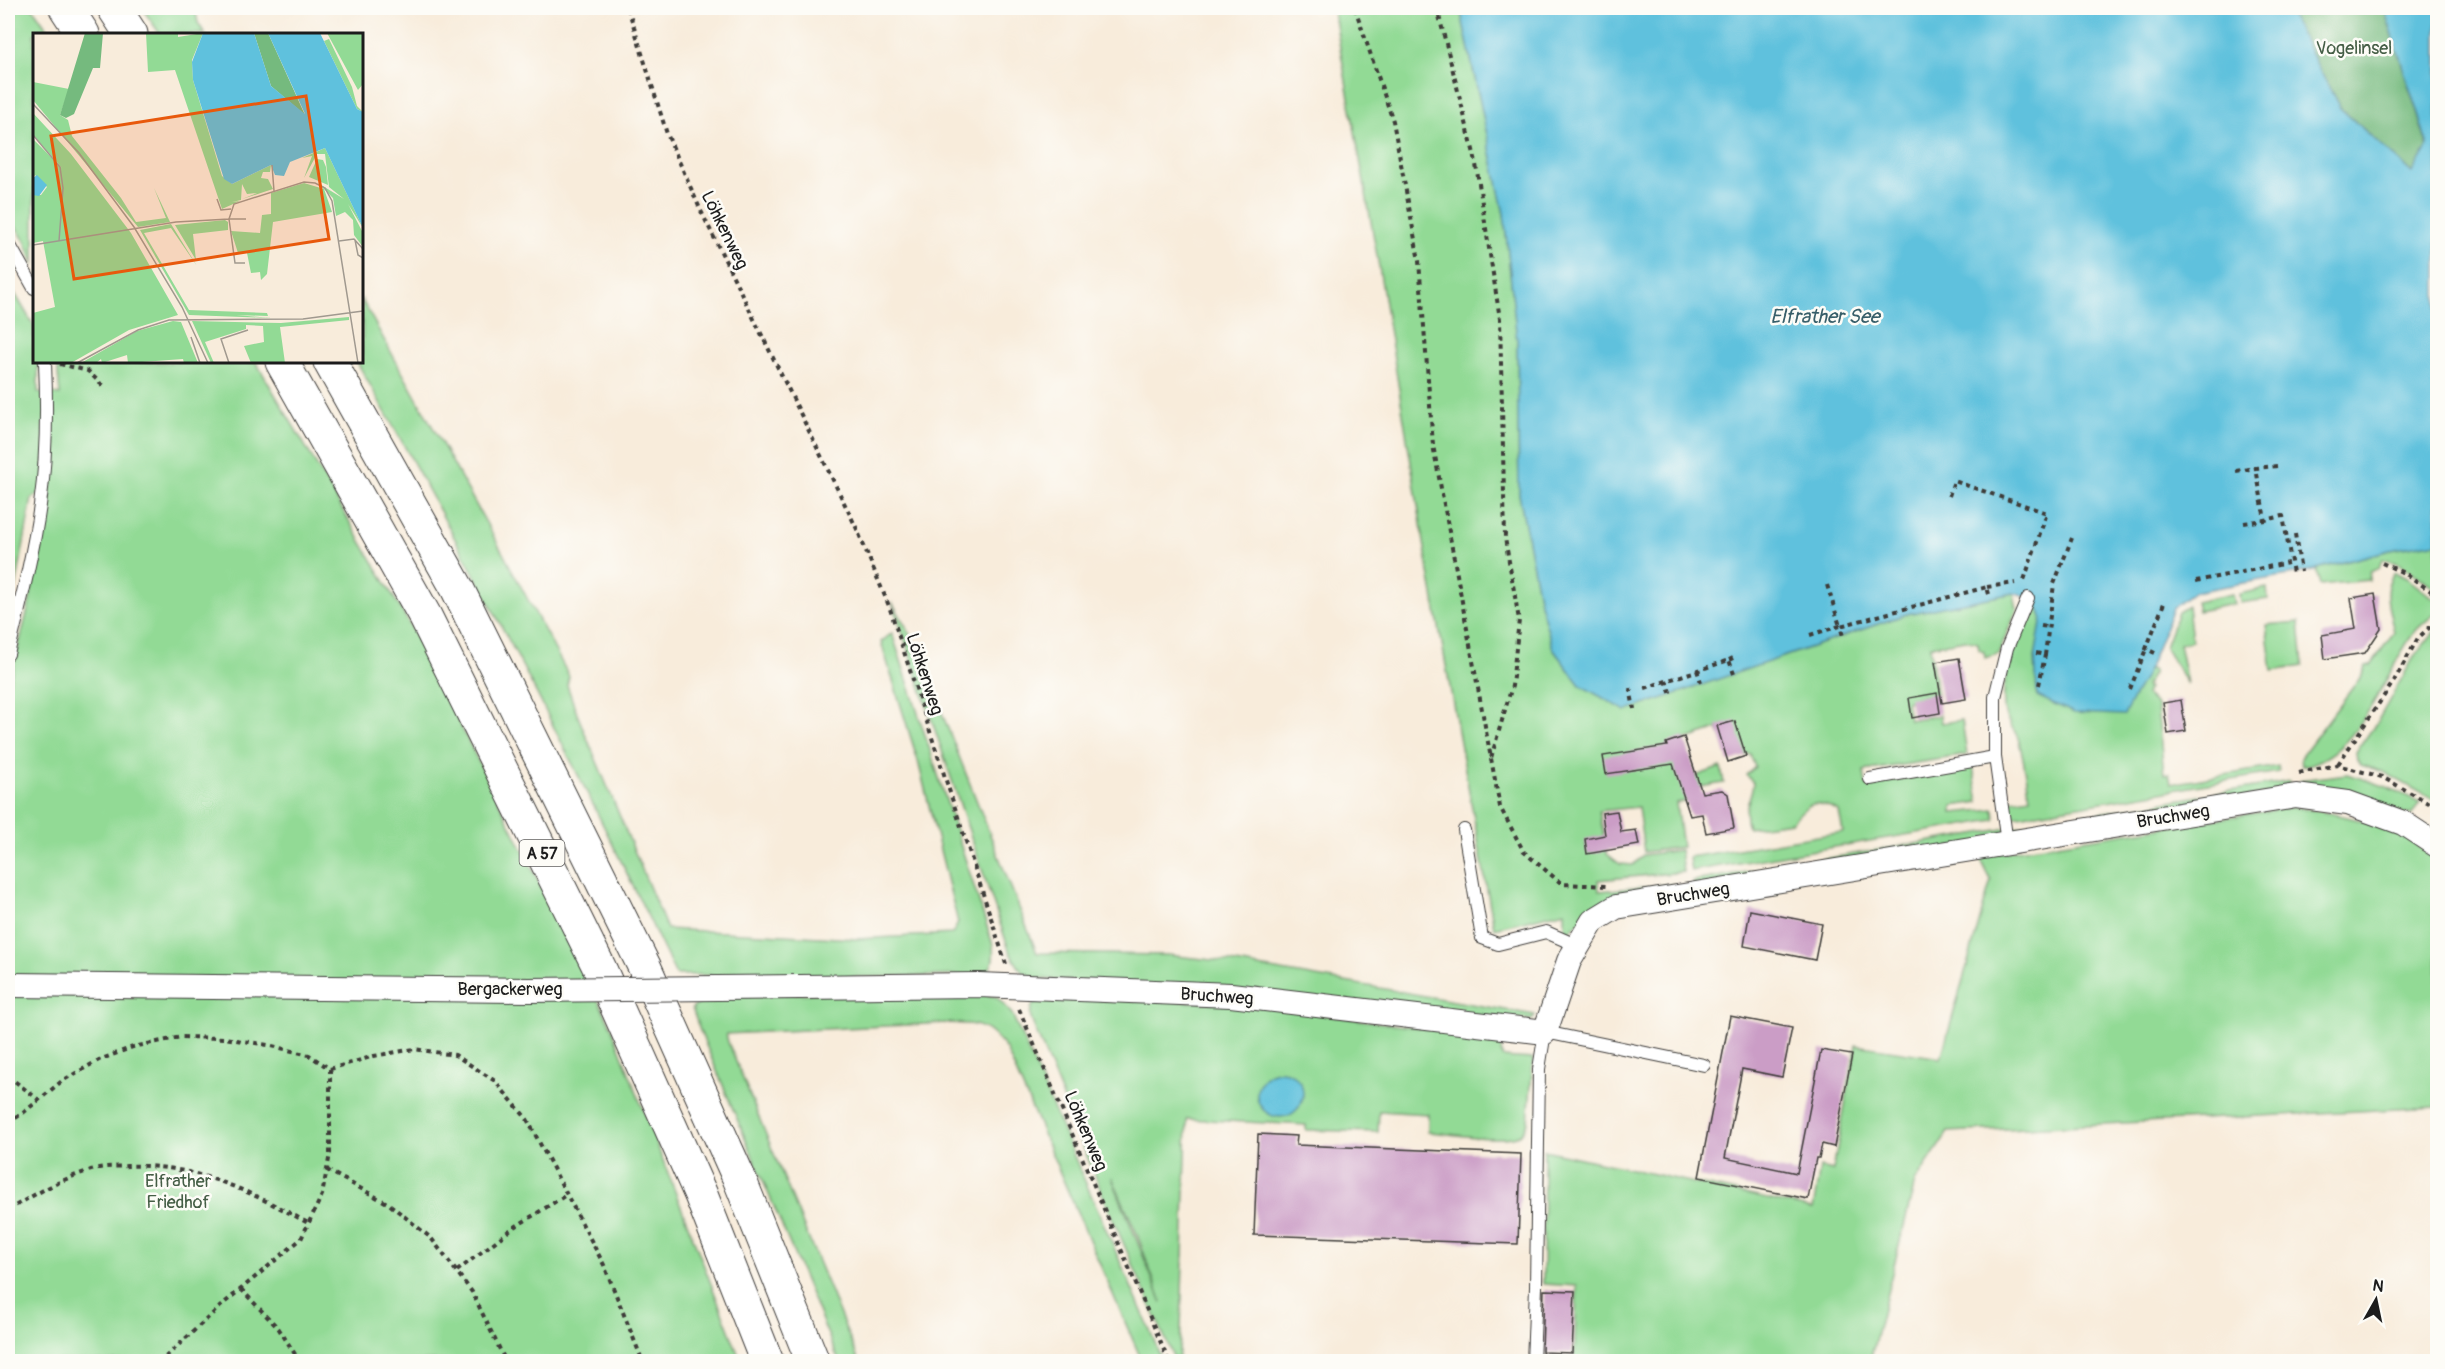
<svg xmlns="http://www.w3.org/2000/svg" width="2445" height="1369" viewBox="0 0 2445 1369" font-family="Pangolin,sans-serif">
<rect width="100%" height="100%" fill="#fdfcf7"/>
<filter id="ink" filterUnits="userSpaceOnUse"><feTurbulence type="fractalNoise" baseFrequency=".0167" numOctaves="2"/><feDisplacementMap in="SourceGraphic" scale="12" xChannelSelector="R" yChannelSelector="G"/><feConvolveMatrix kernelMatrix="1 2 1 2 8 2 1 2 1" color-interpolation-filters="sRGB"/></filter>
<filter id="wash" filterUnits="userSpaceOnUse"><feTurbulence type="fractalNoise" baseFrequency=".008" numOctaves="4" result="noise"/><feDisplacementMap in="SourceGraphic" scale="24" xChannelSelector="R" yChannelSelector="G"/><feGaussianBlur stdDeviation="1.35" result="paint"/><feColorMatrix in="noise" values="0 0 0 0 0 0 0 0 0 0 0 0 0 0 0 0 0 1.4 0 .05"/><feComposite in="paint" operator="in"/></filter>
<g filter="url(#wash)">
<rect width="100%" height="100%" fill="#f8ecdb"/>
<g fill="#92da95" stroke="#577b58" stroke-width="1.5" fill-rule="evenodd">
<path d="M8,8H33L51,34H34V265L25,241L8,215Z"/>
<path d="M142,8H195L198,23L205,34H160Z"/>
<path d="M1333,8H1460L1504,214L1517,341L1519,494L1540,603L1553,649L1580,685L1626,711L1907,614L2014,593L2017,610L1998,654L1985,658L1984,652L1979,650L1978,643L1965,640L1930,646L1937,696L1906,702L1909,720L1940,715L1941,723L1962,720L1967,755L1864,771L1866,785L1973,767L1979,802L1953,806V813L1994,809L1995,820L1691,871L1689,857L1843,832L1839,811C1815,799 1809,801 1792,822L1748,828C1741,808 1752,799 1753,782L1746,775L1755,767L1750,754L1730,759L1718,729L1684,740L1696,776L1721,767L1724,783L1700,787L1696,800L1676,803L1682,847L1644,852L1638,807L1599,811L1607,854L1620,864L1633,865L1643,855L1680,850L1683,872L1598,880L1599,891L1675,884L1677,893L1601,902L1565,935V911L1494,928L1428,567L1379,267Z"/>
<path d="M8,282L34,326V362H38V392L60,395L57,362H256L409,623L610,1024L741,1361H8V688L29,605L51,485L32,498L13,603L8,621Z"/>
<path d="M362,300L504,555L569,676L567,685L577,714L667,929L857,939L952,934L958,923L918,761L881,642L892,633L993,945C994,958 994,966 984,975L711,979L710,975H676C577,767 471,562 357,362H362Z"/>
<path d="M2437,542V589L2400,564L2382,559L2379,568L2370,572L2369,580L2320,585L2316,569L2390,550Z"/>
<path d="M2395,572L2408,579L2437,601V612C2428,620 2417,627 2411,637C2383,677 2357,760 2301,766L2300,758L2362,675L2366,666L2371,665L2394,632C2390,611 2380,589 2395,572Z"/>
<path d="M2267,588L2268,599L2240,603L2239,594Z"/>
<path d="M2232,594L2234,604L2198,611L2196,602Z"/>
<path d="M2036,600L2042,617L2139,685L2149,668L2154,672L2146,686L2148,689L2146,695L2157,706L2164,774L2169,773L2171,784L2278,766L2279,772L2007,818L2004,801L2030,797C2026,777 2024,757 2018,738C2015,730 2007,722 2005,714C1998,674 2019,633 2036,600Z"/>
<path d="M892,602L911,635L1037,953L1168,955L1230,962L1535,1015L1532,1020L1033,978L1022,972L1010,953Z"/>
<path d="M2188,606L2192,641L2179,644L2187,684L2165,647L2178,612Z"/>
<path d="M2299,622L2303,666L2272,671L2266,625Z"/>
<path d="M2437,628V802L2384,772L2361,765L2357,760L2356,752L2377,722L2414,657Z"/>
<path d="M2348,774L2387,787L2420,802L2412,815L2302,792L2300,780Z"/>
<path d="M2289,781L2291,790L1695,890L1693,881Z"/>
<path d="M2294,807C2344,815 2400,824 2437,861V1107L1948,1132L1915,1182L1870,1361H1574L1577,1286L1543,1284L1544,1150L1813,1209L1820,1167L1833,1170L1856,1045L1941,1058L1991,880L1979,856Z"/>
<path d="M961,990L997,997L1012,1014L1150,1330L1162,1361H1142L1006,1049C986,1023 978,1024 947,1023L726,1034L728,1042L859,1361H839L700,1031L692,1008L700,1003V996Z"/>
<path d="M1041,996L1242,1004L1500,1039L1502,1057L1533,1059L1528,1122C1525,1128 1523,1134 1516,1136C1497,1142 1449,1133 1428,1132V1114L1379,1111L1378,1132L1306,1130V1125L1187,1119L1181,1330L1178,1361H1175L1111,1215L1031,1019C1029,1008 1033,1003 1041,996ZM1112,1177L1137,1234L1162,1303L1112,1178Z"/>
</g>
<path fill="#75ba7e" stroke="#486b4d" stroke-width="1.5" d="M2287,8H2384L2428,147L2412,173L2340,108Z"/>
<g fill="#5fc1dd" stroke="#3e6e7c" stroke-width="1.5">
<path d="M1460,8H2287L2340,108L2412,173L2428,146L2384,8H2437V542L2390,550L2305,572L2194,592L2173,608L2149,668L2124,715L2074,713L2037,696L2035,657L2042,617L2036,600L2013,593L1907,614L1626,711L1580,685L1553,649L1540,603L1519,494L1517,341L1504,214Z"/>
<circle cx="1280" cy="1094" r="23"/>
</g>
<g id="blocks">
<g fill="#cb9dc6">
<path d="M2375,594L2381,629L2365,653L2325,659L2322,635L2356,629L2351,598Z"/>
<path d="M1959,658L1966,699L1942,703L1935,662Z"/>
<path d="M1937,693L1940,713L1912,718L1909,698Z"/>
<path d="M2181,700L2186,731L2168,734L2163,703Z"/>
<path d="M1735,721L1746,756L1728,762L1717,726Z"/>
<path d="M1684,737L1702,793L1722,790L1728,794L1734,828L1706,833L1702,814L1690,816L1673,764L1606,774L1603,756L1667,746L1666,743Z"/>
<path d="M1617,811L1621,832L1636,830L1639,845L1587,854L1585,839L1605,835L1602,813Z"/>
<path d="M1750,910L1822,924L1815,960L1744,946Z"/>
<path d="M1730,1016L1792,1028L1782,1077L1742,1069L1725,1158L1797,1173L1821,1050L1852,1055L1834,1147L1822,1144L1819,1158H1816L1808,1199L1699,1177Z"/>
<path d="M1258,1134L1297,1136L1296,1145L1521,1154L1518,1244L1254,1235Z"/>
<path d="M1544,1290L1575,1291L1572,1353L1542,1352Z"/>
</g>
</g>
</g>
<g filter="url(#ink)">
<use href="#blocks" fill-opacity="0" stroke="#3d3b39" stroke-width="1.5"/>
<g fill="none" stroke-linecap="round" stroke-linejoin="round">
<g stroke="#3d3b39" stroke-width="14">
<g id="lane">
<path d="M8,242L34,288"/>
<path d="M8,654C20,605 33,555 40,505C47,457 47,409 45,362"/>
<path d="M1870,779L1995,757"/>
<path d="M1464,830L1482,938L1498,944L1546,932L1578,946"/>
<path d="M2007,843L1995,757V697L2007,648L2028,598"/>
<path d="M1533,1362L1536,1287L1539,1069L1545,1032L1704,1065"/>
</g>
</g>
<g stroke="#3d3b39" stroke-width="26">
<g id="street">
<path d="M8,985L530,990"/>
<path d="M717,988L978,985L1231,995L1545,1032L1569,961L1593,921L1616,907L2296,796L2348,803L2403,823L2438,846"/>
</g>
</g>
<g stroke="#3d3b39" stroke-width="35">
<g id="highway">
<path d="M66,8L83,34"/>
<path d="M114,8L131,34"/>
<path d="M282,362L425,616L599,967L701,1195L767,1362"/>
<path d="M330,362L457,588L644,966L739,1178L813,1362"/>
</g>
</g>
<g stroke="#3d3b39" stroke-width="4" stroke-dasharray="4.5 4.5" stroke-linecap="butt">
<path d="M628,8L667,134L701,211L856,527L889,606L1006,964"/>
<path d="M1355,8L1393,121L1419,261L1433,445L1500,807L1524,852L1562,884L1608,886"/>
<path d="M1437,8L1475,158L1500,319L1505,538L1519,620L1512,686L1491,758"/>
<path d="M60,364L88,371L104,387"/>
<path d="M2277,466L2256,468L2265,520L2283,516L2293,573"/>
<path d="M2236,471L2256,468"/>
<path d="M1949,496L1954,481L2047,513L2023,583"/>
<path d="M2244,523L2265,520"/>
<path d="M2295,534L2301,572"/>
<path d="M2382,563L2406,574L2438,596"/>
<path d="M2196,581L2288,563"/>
<path d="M1827,585L1840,626L1987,587L1990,598"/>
<path d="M1987,587L2015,583"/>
<path d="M2041,626L2048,627"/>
<path d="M1810,635L1840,626L1843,636"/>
<path d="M2036,653L2045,655L2054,584L2072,538"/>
<path d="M2155,653L2146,649L2164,603"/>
<path d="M1729,660L1735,657"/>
<path d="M1697,670L1702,685"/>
<path d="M1666,680L1671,695"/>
<path d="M2039,685L2045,655"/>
<path d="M1630,688L1634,709"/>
<path d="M1645,688L1729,660L1734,674"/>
<path d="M2130,689L2146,649"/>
<path d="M2338,764L2394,681L2418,638L2438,620"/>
<path d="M2299,773L2337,765L2382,777L2438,808"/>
<path d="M1019,1009L1169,1362"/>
<path d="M330,1069L374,1056L414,1049L455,1055L495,1081L527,1119L604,1265L643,1362"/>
<path d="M8,1076L39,1100"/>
<path d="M8,1123L23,1113L62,1081L99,1060L133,1047L181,1037L224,1038L268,1045L309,1055L330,1069V1154L322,1195L301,1239L223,1304L160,1362"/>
<path d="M327,1170L389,1204L431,1238L472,1292L506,1362"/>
<path d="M8,1210C37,1193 66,1176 99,1168C108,1166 118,1167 127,1166C192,1163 252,1192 308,1223"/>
<path d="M457,1271L510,1230L566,1195"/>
<path d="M241,1289L279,1329L300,1362"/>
</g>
<use href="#lane" stroke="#fff" stroke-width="12"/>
<use href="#street" stroke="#fff" stroke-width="24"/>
<use href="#highway" stroke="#fff" stroke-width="33"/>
<g stroke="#3d3b39" stroke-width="26" stroke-linecap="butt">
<path id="street-bridge" d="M530,990L717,988"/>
</g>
<use href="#street-bridge" stroke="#fff" stroke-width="24"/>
</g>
</g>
<g text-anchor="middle" stroke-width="5" stroke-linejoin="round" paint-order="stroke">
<rect fill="#fdfcf7" stroke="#605f5e" stroke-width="1.5" x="519.5" y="840" width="45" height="26" rx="4.5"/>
<g font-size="16" font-weight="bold" fill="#1c1c1c">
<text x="542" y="859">A 57</text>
</g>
<g font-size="18" fill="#455e46" stroke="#fdfcf7">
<text x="2354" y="54">Vogelinsel</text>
<text x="178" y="1187">Elfrather<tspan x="178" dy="21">Friedhof</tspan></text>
</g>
<g font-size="18" fill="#1c1c1c" stroke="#fdfcf7">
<text transform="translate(725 230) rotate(64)" y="6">Löhkenweg</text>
<text transform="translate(925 674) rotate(72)" y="6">Löhkenweg</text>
<text transform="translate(2173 816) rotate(-9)" y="6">Bruchweg</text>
<text transform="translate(1693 894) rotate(-9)" y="6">Bruchweg</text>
<text x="510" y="995">Bergackerweg</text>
<text transform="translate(1217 996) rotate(4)" y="6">Bruchweg</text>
<text transform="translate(1086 1131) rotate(67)" y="6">Löhkenweg</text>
</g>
<g font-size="20" font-style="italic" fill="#375e69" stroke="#fdfcf7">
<text x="1825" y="323">Elfrather See</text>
</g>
</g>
<g transform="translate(33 33)">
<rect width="330" height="330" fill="#f8ecdb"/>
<path d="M113,0H145V4L170,0L159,27L160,47L189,143L199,151L238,132L237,139H230L228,145L235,146L240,156L209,166L224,160L214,161L209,151L208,167L199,169L207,168L189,176L142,37L115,39ZM294,0H330V51L325,57ZM296,6L319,54L324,73L330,79L324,76L291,8ZM0,49L36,56L27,82L35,87L39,103L88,165L103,189L133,185L121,155L137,189L105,194L0,67ZM0,80L38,121L98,200L145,282L96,297L38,330H0V280L22,274L10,208L0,210V162H8L14,154L2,142L0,145V106L29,135L0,102ZM292,115L330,195L315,171L330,200V214L321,202L320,187L312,179L303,183L300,165L285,150L311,166L296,154L292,121H284L271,145L279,123L269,125ZM284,126L290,127L293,134L295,152L276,144ZM271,150L291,156L299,179L240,189L234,241L228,247L227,239L218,240L214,220H205L198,198L227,200L229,182L238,181V160ZM192,187L195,189V197L160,201L163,227L142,192ZM138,191L164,233L138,195L111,200L156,277L234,280L235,283L203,282L239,285L156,282L107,197ZM316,284V287L247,294L252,330H218L211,313L231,309L230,293L213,292V296L172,309L181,330H178L159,288L248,290ZM140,288L148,289L165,330H151L150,326L95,330L94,322L69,330L68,326L63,330H48L104,298Z" fill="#92da95"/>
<path d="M52,0H70L67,35H60L41,81L33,85L27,82ZM221,0H235L272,82L238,53Z" fill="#75ba7e"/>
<path d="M170,0H221L238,53L272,81L235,0H287L324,76L330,79V195L292,115L257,129L251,143L242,142L238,132L199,151L191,146L160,47L159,29ZM4,142L14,152L6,163L0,162V145Z" fill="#5fc1dd"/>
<path fill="none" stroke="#a0998f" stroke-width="1.5" d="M0,71L46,120L101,194L149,274L175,330M0,102L27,134L30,155L26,208M239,132L241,158M184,166L188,177L198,176M322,207L325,222L330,225M306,208L321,206L330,216M0,212L143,189L196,186L201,171L271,149L282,150L292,155L299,168L325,330M212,230H202L196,186H213M158,304L167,330M44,330L105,297L136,287L270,286L330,278M196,330L188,306L215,297"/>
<path fill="#e8590c" fill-opacity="0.15" stroke="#e8590c" stroke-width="3" d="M273,63L296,206L41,246L18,103Z"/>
<rect width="330" height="330" fill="none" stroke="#1c1c1c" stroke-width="3"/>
</g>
<rect width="2445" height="1369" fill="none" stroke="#fdfcf7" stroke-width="30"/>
<g transform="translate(2376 1300) rotate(9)" stroke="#fdfcf7" stroke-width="4.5" paint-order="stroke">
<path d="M0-4.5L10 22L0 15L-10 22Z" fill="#1c1c1c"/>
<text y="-9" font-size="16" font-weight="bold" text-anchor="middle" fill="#1c1c1c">N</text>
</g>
</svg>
